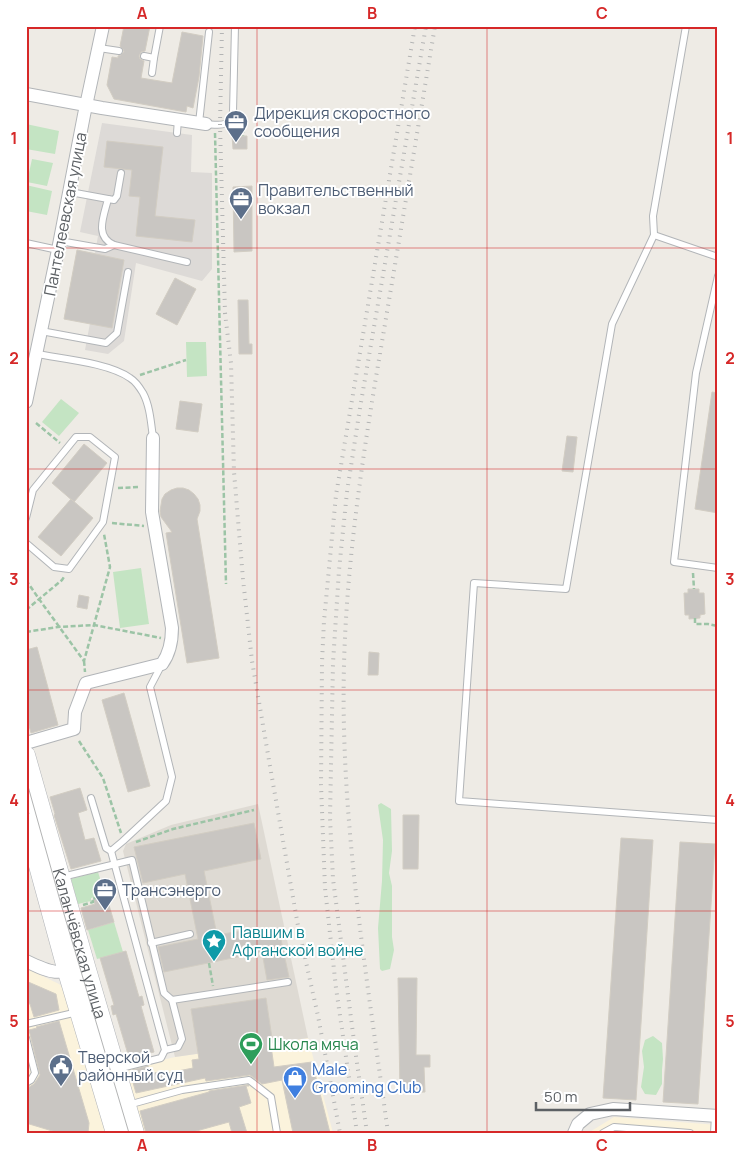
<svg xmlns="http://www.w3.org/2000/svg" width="744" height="1159" viewBox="0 0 744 1159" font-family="Manrope,sans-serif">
<rect width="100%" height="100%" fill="#eeebe5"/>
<g fill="#fbf3dc">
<path d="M26,968L59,984L66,991L109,1131L101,1133H26Z"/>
<path d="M308,1038L333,1133H142L123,1069L175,1057Z"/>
<path d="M614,1117L718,1125V1133H588Z"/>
</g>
<path fill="#dddad7" d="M102,123L192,135L191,172L212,173V269L202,281L136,263L124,341L108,354L85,350L90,323L64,319L77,250L95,253L98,236L80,232Z"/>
<path fill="#dedad3" d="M258,804L308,1038L175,1057L123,851L126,844L171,825Z"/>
<g fill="#c4e4c3">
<path d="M26,124L59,131L55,154L26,149Z"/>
<path d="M32,159L53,163L47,186L27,182Z"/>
<path d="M26,185L52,191L47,215L26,211Z"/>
<path d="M186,342H206L207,376L187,377Z"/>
<path d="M61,399L79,413L59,436L42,422Z"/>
<path d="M141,568L149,624L120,628L113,572Z"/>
<path d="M381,803L391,809L392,851L389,873L392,886V937L394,950L390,969L382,971L380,969L378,928L382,881L383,840L378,805Z"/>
<path d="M98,872L105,894L91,898V901L78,904L71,879Z"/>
<path d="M114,922L123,952L97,959L88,930Z"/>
<path d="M653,1036L662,1043L663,1059L662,1070V1084L656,1095L645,1094L641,1087L644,1067L642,1051L645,1040Z"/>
</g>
<g fill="#c9c6c2" stroke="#d2cdc3">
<path d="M124,26H150L145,51L141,52L139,56L140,59L144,61L141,78L172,83L182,32L203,36L199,77L193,108L187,106L186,112L114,99L107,85L112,57L118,58V56L121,55L124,52L123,49L120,46Z"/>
<path d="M232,136H247V149H233Z"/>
<path d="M107,141L163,147L155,216L195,220L192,242L136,236L140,197L129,196L132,170L104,167Z"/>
<path d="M252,186V251L234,252L233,187Z"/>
<path d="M77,250L124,260L112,328L64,319Z"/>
<path d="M175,278L196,289L177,325L156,314Z"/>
<path d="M238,300H248L249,344H252V354H239Z"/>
<path d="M712,392L718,393V513L695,509Z"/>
<path d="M180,401L202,404L198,432L176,429Z"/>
<path d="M567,436L577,437L573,472L562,471Z"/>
<path d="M84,444L107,463L74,502L52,483Z"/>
<path d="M177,488H183L189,490L194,494L198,499L200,505V511L197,519L219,658L187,663L166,533L172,532L161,517L160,511L162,499L165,494L171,490Z"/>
<path d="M71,499L93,518L61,556L38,537Z"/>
<path d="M688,589H699V593H704L705,614L700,615V618L689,619V615H685L684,593H688Z"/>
<path d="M79,595L89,597L87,609L77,607Z"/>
<path d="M37,647L58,725L31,733L26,714V650Z"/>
<path d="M369,652L379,653L378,675H368Z"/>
<path d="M124,693L150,786L128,792L102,700Z"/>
<path d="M80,788L87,810L78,813L85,840L94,838L101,861L71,869L54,815L55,814L50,797Z"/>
<path d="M403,815H419L418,869H403Z"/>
<path d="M254,823L261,859L204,871L217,935L257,928L259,939L280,935L289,977L267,980L262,952L164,972L158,947L198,939L185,874L143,883L134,847Z"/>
<path d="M621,838L653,840L636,1100L603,1098Z"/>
<path d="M680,842L715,844L698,1104L663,1102Z"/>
<path d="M106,895L114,922L87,930L81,908L95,904L93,899Z"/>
<path d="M126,951L139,997L142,996L144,1005L141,1006L154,1052L146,1054V1057L130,1061L116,1014L113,1015L111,1006L114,1005L100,958Z"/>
<path d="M398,978H417L416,1055H430V1067H424L425,1092L400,1093Z"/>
<path d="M26,981L56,994L59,1010L34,1017L30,1004L26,1002Z"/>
<path d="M266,998L272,1038L270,1039L274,1067L312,1062L330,1133H293L282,1080L262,1084L250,1075L206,1081L205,1078L136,1093L130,1072H133L132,1070L148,1066L150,1074L163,1071V1074L193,1068L192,1060L199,1059L191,1009Z"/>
<path d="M59,1021L89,1123L88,1133H59L26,1123V1089L34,1084L40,1075L29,1030L37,1028L36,1027Z"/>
<path d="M248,1085L249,1086H246L251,1103L239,1107L247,1133H232L229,1122L189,1133H146L140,1111L209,1092V1091Z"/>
</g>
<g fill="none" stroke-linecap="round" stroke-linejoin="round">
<g stroke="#b2b5b8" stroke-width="8">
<g id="lane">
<path d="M686,26L653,216L654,235L612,324L566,589L474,583L459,801L718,820"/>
<path d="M99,48L119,51"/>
<path d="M144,56L154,58L160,26"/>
<path d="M152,73L154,58"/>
<path d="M199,123L209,32"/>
<path d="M206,124C220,125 229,128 233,112L235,26"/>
<path d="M177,133L178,119"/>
<path d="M121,173L117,196L114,200L108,199C104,216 94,236 114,245L187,262"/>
<path d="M70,192L108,199"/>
<path d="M654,235L718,257"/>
<path d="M60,241L105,249L114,245"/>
<path d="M26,243L58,250"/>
<path d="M718,276L696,373L674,562L718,568"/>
<path d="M41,331L106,343L117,333L128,272"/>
<path d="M37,354C63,359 109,363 130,378C135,381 140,388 143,393C150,406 151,423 153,438"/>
<path d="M26,518L33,490L76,437H90L115,457L103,522L69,569L54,567L26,543"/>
<path d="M26,791L77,969L126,1133"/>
<path d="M91,798L106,848L111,851L165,1050L161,1058L117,1069"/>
<path d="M111,851L123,841L166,801L172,777L150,687L161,666"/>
<path d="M62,877L132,860L164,993L172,1000L182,1039L178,1047L165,1050"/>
<path d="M151,943L190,934"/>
<path d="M172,1000L288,982"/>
<path d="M26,1024L78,1012"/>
<path d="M26,1038L35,1073L31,1080L26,1083"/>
<path d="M128,1105L182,1090L249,1080L271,1097L277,1133"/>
<path d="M603,1133L614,1127L690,1133"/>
<path d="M714,1133L715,1116"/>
</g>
</g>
<g stroke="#b2b5b8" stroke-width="14">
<g id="street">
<path d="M26,94L102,108L206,124"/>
<path d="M26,402L58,250L84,115L103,26"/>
<path d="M26,743L74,729L75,712L86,683L162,664C170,653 172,641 172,628L152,512L153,438"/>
<path d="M26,961C53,974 57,975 86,966"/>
<path d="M574,1133L578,1124L590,1114L613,1109L718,1116"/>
</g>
</g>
<g stroke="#b1b4b8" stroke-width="19">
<g id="secondary">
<path id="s1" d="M26,755L86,966L135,1133"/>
<path d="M26,822L67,972L115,1133"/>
</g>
</g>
<g stroke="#9cc4a6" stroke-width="2.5" stroke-dasharray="5 2.5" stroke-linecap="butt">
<path d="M243,113V136"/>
<path d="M232,128L238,136"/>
<path d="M215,133L226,584"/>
<path d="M140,375L186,360"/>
<path d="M36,423L60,443"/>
<path d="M118,488L140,487"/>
<path d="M112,523L144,526"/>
<path d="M693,573L694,589"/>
<path d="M26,580L39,599L84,661L110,567L104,534"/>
<path d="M26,610L62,580L64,577"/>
<path d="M695,618V624H708L718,626"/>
<path d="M26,632L58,627L94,625L161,638"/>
<path d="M84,661L85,672"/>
<path d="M79,741L103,778L121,833"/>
<path d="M136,842L173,829L254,810"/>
<path d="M83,905L93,902L92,899L114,892"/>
<path d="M209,963L213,986"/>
</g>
<use href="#lane" stroke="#fff" stroke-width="6"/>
<use href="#street" stroke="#fff" stroke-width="12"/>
<use href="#secondary" stroke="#fff" stroke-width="18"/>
<path stroke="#b3b4b4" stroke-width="1" d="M26,779L61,904L129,1133"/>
<g stroke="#b3b4b4" stroke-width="4" stroke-dasharray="1 6" stroke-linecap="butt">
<path d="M222,26L220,125L225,313L231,363L234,472L243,579L252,661L271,772L298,926L318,1016L340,1133"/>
<path d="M357,1133L336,988L325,888L321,785L322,662L324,621L336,495L415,26"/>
<path d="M367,1133L355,1049L333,879L330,818L333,663L339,570L347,492L360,408L426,26"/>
<path d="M388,1133C367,977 340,822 344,664C347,552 365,441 384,330C401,229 418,128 435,26"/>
</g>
</g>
<path fill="none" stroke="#d62828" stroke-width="1" stroke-opacity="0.55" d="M257,26V1133M487,26V1133M26,248H718M26,469H718M26,690H718M26,911H718"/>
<defs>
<g id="office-pin" transform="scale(1.25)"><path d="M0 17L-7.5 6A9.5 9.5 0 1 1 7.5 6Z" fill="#5c6f8a" stroke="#fff"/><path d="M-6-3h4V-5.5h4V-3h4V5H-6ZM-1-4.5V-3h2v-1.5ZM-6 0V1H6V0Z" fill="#fff"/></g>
<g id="sight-pin" transform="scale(1.25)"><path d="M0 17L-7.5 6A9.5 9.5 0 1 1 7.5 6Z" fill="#0f9aa8" stroke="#fff"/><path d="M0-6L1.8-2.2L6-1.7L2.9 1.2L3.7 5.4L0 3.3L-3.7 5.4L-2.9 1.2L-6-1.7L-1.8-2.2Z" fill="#fff"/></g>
<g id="stadium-pin" transform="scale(1.25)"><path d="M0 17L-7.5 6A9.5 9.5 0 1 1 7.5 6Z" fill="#2e9e5b" stroke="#fff"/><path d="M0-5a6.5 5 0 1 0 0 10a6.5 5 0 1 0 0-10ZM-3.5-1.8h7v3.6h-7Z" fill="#fff"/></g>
<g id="civic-pin" transform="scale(1.25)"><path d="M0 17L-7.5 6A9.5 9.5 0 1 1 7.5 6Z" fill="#5c6f8a" stroke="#fff"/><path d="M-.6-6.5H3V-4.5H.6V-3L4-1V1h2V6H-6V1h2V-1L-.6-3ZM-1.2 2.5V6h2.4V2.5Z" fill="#fff"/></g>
<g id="shop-pin" transform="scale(1.25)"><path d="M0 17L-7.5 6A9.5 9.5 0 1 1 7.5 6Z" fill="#3f7fe0" stroke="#fff"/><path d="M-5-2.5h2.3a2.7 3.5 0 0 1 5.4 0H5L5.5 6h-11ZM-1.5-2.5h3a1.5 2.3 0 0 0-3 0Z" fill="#fff"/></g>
</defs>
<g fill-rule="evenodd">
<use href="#office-pin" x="236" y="122"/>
<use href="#office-pin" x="241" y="199"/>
<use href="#office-pin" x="105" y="890"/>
<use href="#sight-pin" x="214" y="941"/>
<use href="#stadium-pin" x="251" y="1044"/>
<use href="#civic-pin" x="61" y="1066"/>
<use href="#shop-pin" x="295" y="1078"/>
</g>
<g text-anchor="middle" stroke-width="4" stroke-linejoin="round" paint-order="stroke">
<g font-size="16" fill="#4e5e75" stroke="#fff" text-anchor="start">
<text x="254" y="119">Дирекция скоростного<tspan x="254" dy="18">сообщения</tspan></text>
<text x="258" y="196">Правительственный<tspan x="258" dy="18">вокзал</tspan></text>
<text x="122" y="896">Трансэнерго</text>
<text x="78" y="1063">Тверской<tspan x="78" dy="18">районный суд</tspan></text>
</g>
<g font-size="16" fill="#5c6064" stroke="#fff">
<text transform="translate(65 214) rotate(-79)" y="6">Пантелеевская улица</text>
<text dy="6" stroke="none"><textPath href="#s1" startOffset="196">Каланчёвская улица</textPath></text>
</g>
<g font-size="16" fill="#0d838f" stroke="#fff" text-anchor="start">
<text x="232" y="938">Павшим в<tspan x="232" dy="18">Афганской войне</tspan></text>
</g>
<g font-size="16" fill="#27864d" stroke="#fff" text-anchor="start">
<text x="268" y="1050">Школа мяча</text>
</g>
<g font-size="16" fill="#366cbe" stroke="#fff" text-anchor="start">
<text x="312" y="1075">Male<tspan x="312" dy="18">Grooming Club</tspan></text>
</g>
</g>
<rect width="744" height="1159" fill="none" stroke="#ffffff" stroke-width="55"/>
<path d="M536 1102v8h94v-8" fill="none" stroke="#5c6064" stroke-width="2.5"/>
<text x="544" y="1102" font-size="15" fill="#5c6064" stroke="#ffffff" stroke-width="4" paint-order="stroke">50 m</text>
<rect x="28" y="28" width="688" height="1104" fill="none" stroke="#d62828" stroke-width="2"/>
<g font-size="16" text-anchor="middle" font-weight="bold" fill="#d62828">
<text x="142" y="19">A</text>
<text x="372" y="19">B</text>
<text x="602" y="19">C</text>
<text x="14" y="144">1</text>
<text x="730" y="144">1</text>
<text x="14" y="364">2</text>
<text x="730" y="364">2</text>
<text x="14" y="585">3</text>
<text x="730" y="585">3</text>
<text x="14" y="806">4</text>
<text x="730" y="806">4</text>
<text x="14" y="1027">5</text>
<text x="730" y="1027">5</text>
<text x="142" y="1151">A</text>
<text x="372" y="1151">B</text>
<text x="602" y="1151">C</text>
</g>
</svg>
